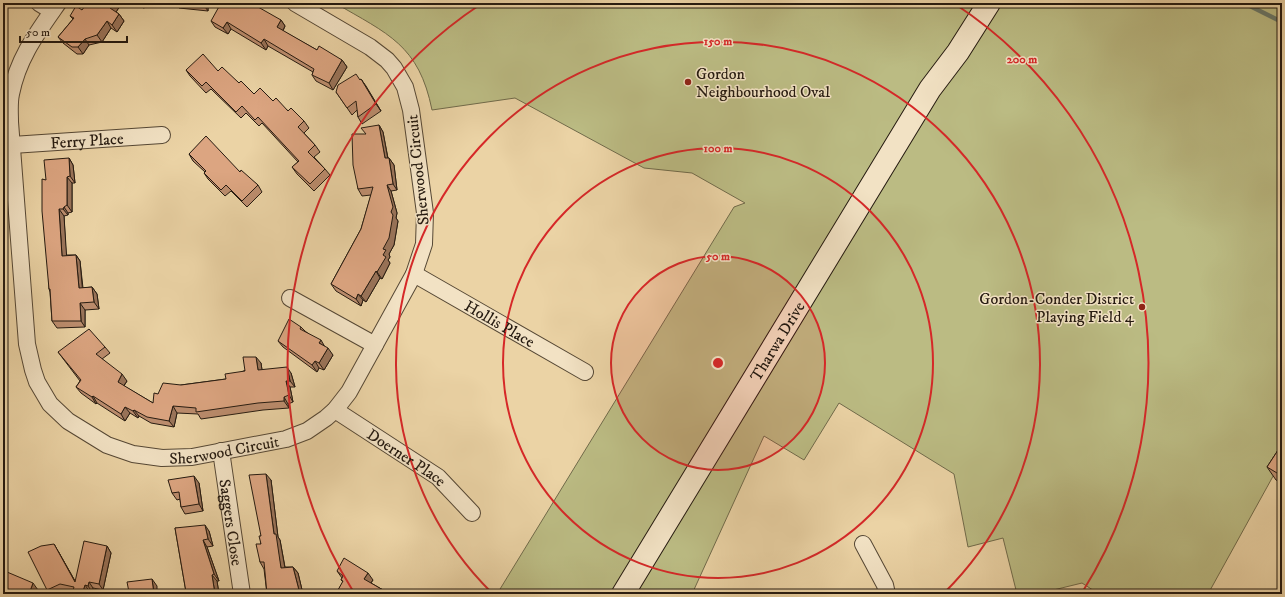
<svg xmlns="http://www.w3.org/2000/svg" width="1285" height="597" viewBox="0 0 1285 597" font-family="'IM FELL DW Pica',serif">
<rect width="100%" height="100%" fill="#ebd3a5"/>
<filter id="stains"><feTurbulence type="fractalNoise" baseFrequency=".005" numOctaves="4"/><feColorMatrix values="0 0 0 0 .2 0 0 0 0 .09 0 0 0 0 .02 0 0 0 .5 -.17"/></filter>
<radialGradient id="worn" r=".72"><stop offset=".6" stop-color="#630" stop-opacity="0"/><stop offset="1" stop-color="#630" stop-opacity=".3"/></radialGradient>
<path fill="#bbbb83" stroke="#706a4a" d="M335,3H1282V460L1208,594H1099L1082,583L1037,594H1017L1003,538L968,547L954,474L839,403L804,460L764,436L692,594H497L734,207L745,203L692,173L644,168L515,98L432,110C419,45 388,34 335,3Z"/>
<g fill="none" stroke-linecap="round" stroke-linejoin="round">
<path stroke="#6a796a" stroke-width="4.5" d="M1244,3L1282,22"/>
<g stroke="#564835" stroke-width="18">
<g id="street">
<path d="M39,3L52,11"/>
<path id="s1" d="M58,3C37,33 18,58 11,94C9,103 10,113 10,122L27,344L33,370L37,382L50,404L68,421L107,445L133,454L162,458L192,457L286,439L307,431L326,418L335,410L349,392L414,274L424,244L425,213L411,110L405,87L394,68L387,60L370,47L295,3"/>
<path id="s2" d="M12,145L162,135"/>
<path id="s3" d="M414,274L585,372"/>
<path d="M290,298L375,345"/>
<path id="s4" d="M335,410L438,477L472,513"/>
<path id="s5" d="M221,451L242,594"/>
<path d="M863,544L885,585L887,594"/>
</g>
</g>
<g stroke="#251a10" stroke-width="24">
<g id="secondary">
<path id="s6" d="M623,594L930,89L958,52L989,3"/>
</g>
</g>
<use href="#street" stroke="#f2e2c4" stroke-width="16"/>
<use href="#secondary" stroke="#f2e2c4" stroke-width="22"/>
</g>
<g fill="#bd8e6f" stroke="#251a10">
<path d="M122,3L116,12L119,14L124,21L117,32L111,28L102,42L89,45L83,54H77L63,43L58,37L73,19L70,16L82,10Z"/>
<path d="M139,3H166L143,8Z"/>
<path d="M175,3H208V11L179,8Z"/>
<path d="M281,20L285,26L283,31L317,50L342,60L347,67L333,90L316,81L312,75L313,72L268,46L266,50L231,29L228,34L215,27L211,21Z"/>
<path d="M186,70L218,71L239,83L254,94L273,101L304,121L309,128L304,133L315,145L320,152L314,157L325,169L330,175L314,191L297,174L292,167L298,162L262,123L259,126L246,113L241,118L211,89L206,93L190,76Z"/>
<path d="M361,79L381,111L362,124L358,117L357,110L352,115L336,92Z"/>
<path d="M379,125L383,132L388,158H389L394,165L397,190L391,191L397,213L396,218L398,221L394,245L389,254L390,257L388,260L390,263L382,279L380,278L366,302L363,300L361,306L336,291L331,284L361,229L371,195L362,196L358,189L366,134Z"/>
<path d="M189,154L240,172L258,185L262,192L247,207L231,191L225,196L208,179L204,173L205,172L193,161Z"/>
<path d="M69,158L73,165L75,183H72V212L68,213V215L64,216L66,255H76L80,261L83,288L92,287L97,294L99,309L85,310V327L57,328L52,321L50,292L49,289L46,180Z"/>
<path d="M301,327L305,331L325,347L333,355L324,370L319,368L317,372L283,347L278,341Z"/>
<path d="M105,347L110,353L102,359L127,381L124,386L153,403L158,394L181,385L226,379L261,363L262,370L291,373L295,387H290L293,402L288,404L289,408L263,410L201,419L198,414L177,413L174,427L151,423L139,416L138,418L130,413L125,421L97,403L96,404L81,393L76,387L80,381L58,352Z"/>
<path d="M1282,444V483L1276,480L1267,467Z"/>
<path d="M271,480L278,537L280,540L285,567H293L298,573L303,594H267L264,569L260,562L261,536Z"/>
<path d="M199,483L203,511L185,514L181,507L180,499L177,500L172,493Z"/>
<path d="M175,528L209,531L213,546L207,547L219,581H217L219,594H176L186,592Z"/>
<path d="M107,546L111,553L103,590L93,588L92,592H73L65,590L56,594H50L47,590L58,551L75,581Z"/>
<path d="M337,571L373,580L371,583L390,594H341L338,590L343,582L341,580L342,578Z"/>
</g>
<g fill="#9a745a" stroke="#251a10">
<path d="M113,3H122L114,15L110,8Z"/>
<path d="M203,3H208V11L203,4Z"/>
<path d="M119,14L124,21L117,32L112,25Z"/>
<path d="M281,20L285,26L281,34L277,27Z"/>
<path d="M107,21L111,28L102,42L97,35Z"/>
<path d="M227,22L231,29L228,34L223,28Z"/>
<path d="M85,39L89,45L83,54L78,47Z"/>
<path d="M264,39L268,46L266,50L261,43Z"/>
<path d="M342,60L347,67L333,90L329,83Z"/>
<path d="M361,79L366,86L381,111L376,104Z"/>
<path d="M379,125L383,132L389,165L385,158Z"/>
<path d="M69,158L73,165L75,183L70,176Z"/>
<path d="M389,158L394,165L397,190L393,184Z"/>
<path d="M67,177L72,183V212L67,205Z"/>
<path d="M387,185L391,191L397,213L396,218L398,221L394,245L389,254L390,257L388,260L390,263L382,279L377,272L383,255V249L391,212Z"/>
<path d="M64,207L68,213V215L63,209Z"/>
<path d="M59,209L64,216L67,262L62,256Z"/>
<path d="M76,255L80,261L83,295L79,288Z"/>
<path d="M376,271L380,278L366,302L361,296Z"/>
<path d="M92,287L97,294L99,309L94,302Z"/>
<path d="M358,294L363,300L361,306L356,299Z"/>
<path d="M80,303L85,310V327L81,321Z"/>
<path d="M321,340L325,347L319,343Z"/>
<path d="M328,348L333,355L324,370L319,363Z"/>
<path d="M256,357L261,363L263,377L258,370Z"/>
<path d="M315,361L319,368L317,372L312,365Z"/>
<path d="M287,367L291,373L295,387L290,381Z"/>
<path d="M122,374L127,381L122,388L118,382Z"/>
<path d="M286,381L290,387L293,402L289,395Z"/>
<path d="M93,396L97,403L96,404L92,397Z"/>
<path d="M284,397L288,404L289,408L284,401Z"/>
<path d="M173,406L177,413L174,427L169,421Z"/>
<path d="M125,407L130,413L125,421L121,414Z"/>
<path d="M134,410L139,416L138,418L133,411Z"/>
<path d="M266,474L271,480L278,537L280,540L286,574L281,568L274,534Z"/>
<path d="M194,476L199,483L203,511L199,504Z"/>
<path d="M205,525L209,531L213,546L208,539Z"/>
<path d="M203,540L207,547L219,581L214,574Z"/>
<path d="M54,544L58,551L79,588L75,582Z"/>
<path d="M107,546L111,553L103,590L99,584Z"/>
<path d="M293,567L298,573L303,594H300Z"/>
<path d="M368,573L373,580L369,585L364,579Z"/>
<path d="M212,575L217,581L219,594H215Z"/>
<path d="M152,579L157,586V594H154Z"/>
<path d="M89,582L93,588L92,592L88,586Z"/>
<path d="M33,583L38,590L36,594H29Z"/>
<path d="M85,585L90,592L89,594H82Z"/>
</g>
<g fill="#dca581" stroke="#251a10">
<path d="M87,3H113L110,8L119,14L112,25L107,21L97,35L85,39L78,47H72L58,37L74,18L70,16L76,6L82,10Z"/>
<path d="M186,3H203V4Z"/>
<path d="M221,3H251L281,20L277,27L317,50L319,46L342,60L329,83L312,75L314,69L264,39L261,43L227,22L223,28L211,21Z"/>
<path d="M203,54L218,71L222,67L239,83L241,81L254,94L260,88L273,101L276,98L288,111L291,108L304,121L298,127L315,145L308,152L325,169L310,184L292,167L299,161L258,117L255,120L242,106L236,112L206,82L202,86L186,70Z"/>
<path d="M356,74L360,80L361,79L376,104L358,117L356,101L347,108L336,92L338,85Z"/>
<path d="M379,125L385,158H389L393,184L387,185L393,207L391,212L393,215L389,238L383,249L386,250L383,255L386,257L377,272L376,271L361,296L358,294L356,299L331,284L361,229L373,187L358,189L353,165L352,134H366L361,128Z"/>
<path d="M206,136L240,172L241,170L258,185L242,201L226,185L221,190L204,173L206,171L189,154Z"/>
<path d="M69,158L70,176L67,177V205L64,207L63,209H59L62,256L76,255L79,288L92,287L94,302L80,303L81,321H52L50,289H49L42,211V179L46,180L44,160Z"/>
<path d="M289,319L301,327L300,329L321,340L319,343L328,348L319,363L315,361L312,365L278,341Z"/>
<path d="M89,329L105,347L96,354L122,374L118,382L153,403L154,393L158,394L163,383L181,385L226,379L225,374L245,371L243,357H256L258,370L287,367L290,381H286L289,395L284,397V401L258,403L196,412V408L173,406L169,421L147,417L134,410L133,411L125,407L121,414L93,396L92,397L76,387L81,380L58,352Z"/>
<path d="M1282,444V476L1267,467Z"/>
<path d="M266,474L274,534H276L281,568L293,567L300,594H267L264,562H260L256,544H261L259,536H261L249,475Z"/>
<path d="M194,476L199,504L181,507L179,492L172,493L168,480Z"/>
<path d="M205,525L208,539L203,540L214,574L212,575L215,594H176V593L186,592L175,528Z"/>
<path d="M84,541L107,546L99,584L89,582L88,586L85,585L82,594H72L74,587L60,584L47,590L28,552L41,546L54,544L75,582Z"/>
<path d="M344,558L368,573L364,579L390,594H344L338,590L343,581L341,580L343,576L337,571Z"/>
<path d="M7,572L33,583L29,594H3V580Z"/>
<path d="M152,579L154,594H119L129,592L127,582Z"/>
</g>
<circle cx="718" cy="363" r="107" fill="#d62828" fill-opacity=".12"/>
<g fill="none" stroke="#d62828" stroke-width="2">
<circle cx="718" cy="363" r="107"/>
<circle cx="718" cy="363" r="215"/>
<path d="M492 593A322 322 0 1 1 944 593"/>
<path d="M353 591A430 430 0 0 1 481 4M955 4A430 430 0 0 1 1083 591"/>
</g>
<g fill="#8f2418" stroke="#f2e2c4" stroke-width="1.5">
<circle cx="688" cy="82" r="4"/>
<circle cx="1142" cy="307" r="4"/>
</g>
<g text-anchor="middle" stroke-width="3" stroke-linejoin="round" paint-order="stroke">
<g font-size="16" fill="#251a10" stroke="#f2e2c4" text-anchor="start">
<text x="696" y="79">Gordon<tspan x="696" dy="18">Neighbourhood Oval</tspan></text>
<text x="1134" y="304" text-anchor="end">Gordon-Conder District<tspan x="1134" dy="18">Playing Field 4</tspan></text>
</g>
<g font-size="16" fill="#251a10" stroke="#f2e2c4">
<text dy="6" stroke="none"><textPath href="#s2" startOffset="75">Ferry Place</textPath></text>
<text transform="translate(417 170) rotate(-96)" y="6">Sherwood Circuit</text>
<text dy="6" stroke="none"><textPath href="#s3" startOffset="99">Hollis Place</textPath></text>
<text dy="6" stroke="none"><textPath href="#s6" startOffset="296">Tharwa Drive</textPath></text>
<text dy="6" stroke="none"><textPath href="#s1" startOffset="609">Sherwood Circuit</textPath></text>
<text dy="6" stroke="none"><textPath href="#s4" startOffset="86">Doerner Place</textPath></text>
<text dy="6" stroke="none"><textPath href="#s5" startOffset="72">Saggers Close</textPath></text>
</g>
</g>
<circle cx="718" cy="363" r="6" fill="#d62828" stroke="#f2e2c4" stroke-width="2"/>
<g font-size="12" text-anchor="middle" font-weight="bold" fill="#d62828" stroke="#f2e2c4" stroke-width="3" stroke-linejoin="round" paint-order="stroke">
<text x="718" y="45">150 m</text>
<text x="1022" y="63">200 m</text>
<text x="718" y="152">100 m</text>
<text x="718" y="260">50 m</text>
</g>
<rect width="1285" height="597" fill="none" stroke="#ebd3a5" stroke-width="16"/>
<rect x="4" y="4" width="1277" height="589" fill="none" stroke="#251a10" stroke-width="2"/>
<rect x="8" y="8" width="1269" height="581" fill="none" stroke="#251a10"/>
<path d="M20 36v6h107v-6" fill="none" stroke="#251a10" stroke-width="2"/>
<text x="26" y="36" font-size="12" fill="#251a10" stroke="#f2e2c4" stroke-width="3" paint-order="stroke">50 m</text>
<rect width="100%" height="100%" filter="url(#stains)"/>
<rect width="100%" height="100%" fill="url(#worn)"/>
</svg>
